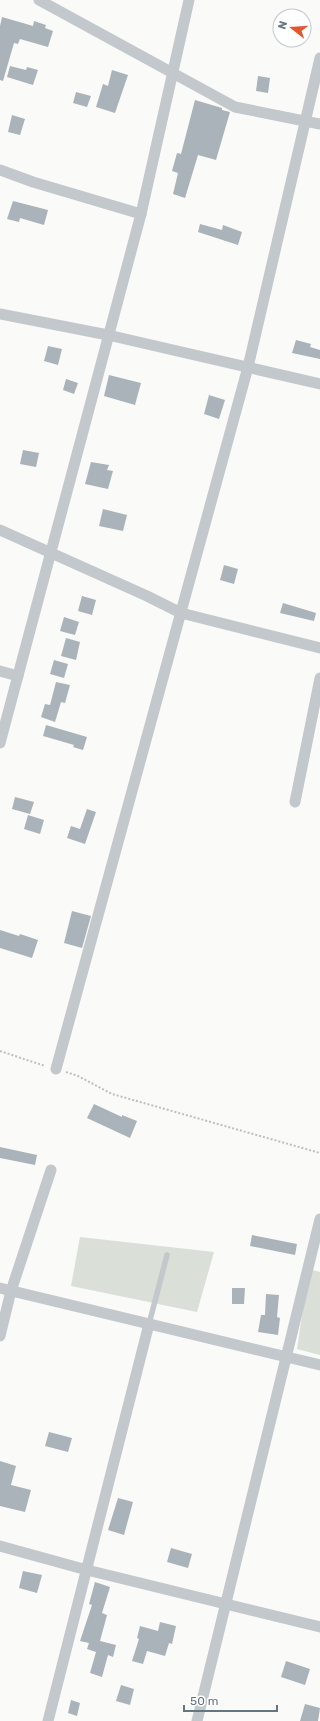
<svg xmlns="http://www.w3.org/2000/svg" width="320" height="1721" viewBox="0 0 320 1721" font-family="Rubik,sans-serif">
<rect width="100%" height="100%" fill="#fafaf8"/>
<g fill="#dadfd7">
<path d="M80,1237L214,1252L197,1312L71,1286Z"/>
<path d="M309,1269L320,1272V1355L297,1349Z"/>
</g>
<g fill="#aab3b9">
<path d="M2,17L33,26L34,21L46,25L45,28L53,31L48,47L20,39L18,44L14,43L3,81L0,80V26Z"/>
<path d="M10,66L26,70L27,67L38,70L33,85L7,77Z"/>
<path d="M112,70L128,75L115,113L96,107L103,84L108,86Z"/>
<path d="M258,76L270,78L268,93L256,91Z"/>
<path d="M76,92L91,96L87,107L73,103Z"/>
<path d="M195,100L222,108V110L230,112L216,160L198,155L185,198L173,194L178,173L172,171L177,153L181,154Z"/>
<path d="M12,115L25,119L20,135L8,132Z"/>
<path d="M13,201L48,210L44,225L20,218L19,222L7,219Z"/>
<path d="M200,224L222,230L223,225L242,232L238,245L198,232Z"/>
<path d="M296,340L311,344L310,347L320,350V359L292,353Z"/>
<path d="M48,346L62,349L58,365L44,361Z"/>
<path d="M109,375L141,383L135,405L104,396Z"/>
<path d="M66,379L78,383L74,394L63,390Z"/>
<path d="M209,395L225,400L219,419L204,414Z"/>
<path d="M23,450L39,453L36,467L20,464Z"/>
<path d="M91,462L109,465L107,470L113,471L108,489L85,484Z"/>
<path d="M103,509L127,515L123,531L99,526Z"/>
<path d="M224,565L238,569L234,584L220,580Z"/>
<path d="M82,596L96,600L92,615L78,611Z"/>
<path d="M283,603L316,613L314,621L280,613Z"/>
<path d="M64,617L79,622L75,635L60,631Z"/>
<path d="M66,638L80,642L76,660L61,656Z"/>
<path d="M54,660L68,664L64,678L50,674Z"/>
<path d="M56,682L70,685L65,703L61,702L55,722L41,717L45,704L50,705Z"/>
<path d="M46,725L87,737L83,750L73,747L74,745L43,736Z"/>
<path d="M15,797L34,802L30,814L12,809Z"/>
<path d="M87,809L96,812L85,844L67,838L71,826L80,829Z"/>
<path d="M28,815L44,820L40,834L24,829Z"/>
<path d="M72,911L91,916L82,948L64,943Z"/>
<path d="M0,930L19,936L20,934L38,940L32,958L0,948Z"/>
<path d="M94,1104L122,1117V1115L137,1121L130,1138L87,1118Z"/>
<path d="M0,1147L37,1155L35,1165L0,1158Z"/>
<path d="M252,1235L297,1244L295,1255L250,1246Z"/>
<path d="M232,1288H245L244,1304H232Z"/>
<path d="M266,1294L279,1295L277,1317L280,1318L278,1335L258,1332L261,1315H265Z"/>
<path d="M49,1432L72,1438L68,1452L45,1446Z"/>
<path d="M0,1461L16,1466L11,1485L31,1490L25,1512L0,1506Z"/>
<path d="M118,1498L133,1502L124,1535L108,1530Z"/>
<path d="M171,1548L192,1554L188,1568L167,1562Z"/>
<path d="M23,1571L42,1575L37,1593L19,1588Z"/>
<path d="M95,1582L110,1587L102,1613L107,1615L100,1641L116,1645L113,1657L108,1655L102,1677L90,1673L96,1652L87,1649L89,1643L80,1641L92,1605L89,1604Z"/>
<path d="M160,1622L176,1626L172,1644L169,1643L165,1656L147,1651L143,1664L132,1661L139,1639L137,1638L140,1626L158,1631Z"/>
<path d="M286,1661L310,1669L305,1685L281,1677Z"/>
<path d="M121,1685L134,1689L130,1705L116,1701Z"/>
<path d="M71,1700L80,1703L77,1716L68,1713Z"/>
<path d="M305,1704L320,1708L318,1721H300Z"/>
</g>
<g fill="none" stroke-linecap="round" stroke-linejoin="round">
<g stroke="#bbbfc2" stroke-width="2" stroke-dasharray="2 2" stroke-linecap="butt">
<path d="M0,1051L45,1066"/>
<path d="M66,1072L78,1076L112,1094L320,1153"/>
</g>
<path stroke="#c3c8cc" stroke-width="5.5" d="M149,1324L167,1255"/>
<g stroke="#c3c8cc" stroke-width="11">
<path d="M39,0L235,107L320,124"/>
<path d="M0,170L33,182L141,214"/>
<path d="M0,314L108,335L320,384"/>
<path d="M0,530L147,596L181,613L320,648"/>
<path d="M0,671L18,676"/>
<path d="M0,743L141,214L189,0"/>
<path d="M295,802L320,678"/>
<path d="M56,1069L248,367L320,58"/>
<path d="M0,1288L320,1365"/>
<path d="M0,1336L11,1291L51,1170"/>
<path d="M0,1546L87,1570L320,1627"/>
<path d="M48,1721L149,1324"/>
<path d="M197,1721L320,1219"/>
</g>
</g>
<g transform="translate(292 28) rotate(287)"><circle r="19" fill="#ffffff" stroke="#c1c8cd"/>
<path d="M0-3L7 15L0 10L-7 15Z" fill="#e4572e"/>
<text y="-6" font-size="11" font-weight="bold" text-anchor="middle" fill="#657683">N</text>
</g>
<path d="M184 1705v6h93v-6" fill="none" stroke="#657683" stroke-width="2"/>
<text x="190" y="1705" font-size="12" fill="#657683" stroke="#ffffff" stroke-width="3" paint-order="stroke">50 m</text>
</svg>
